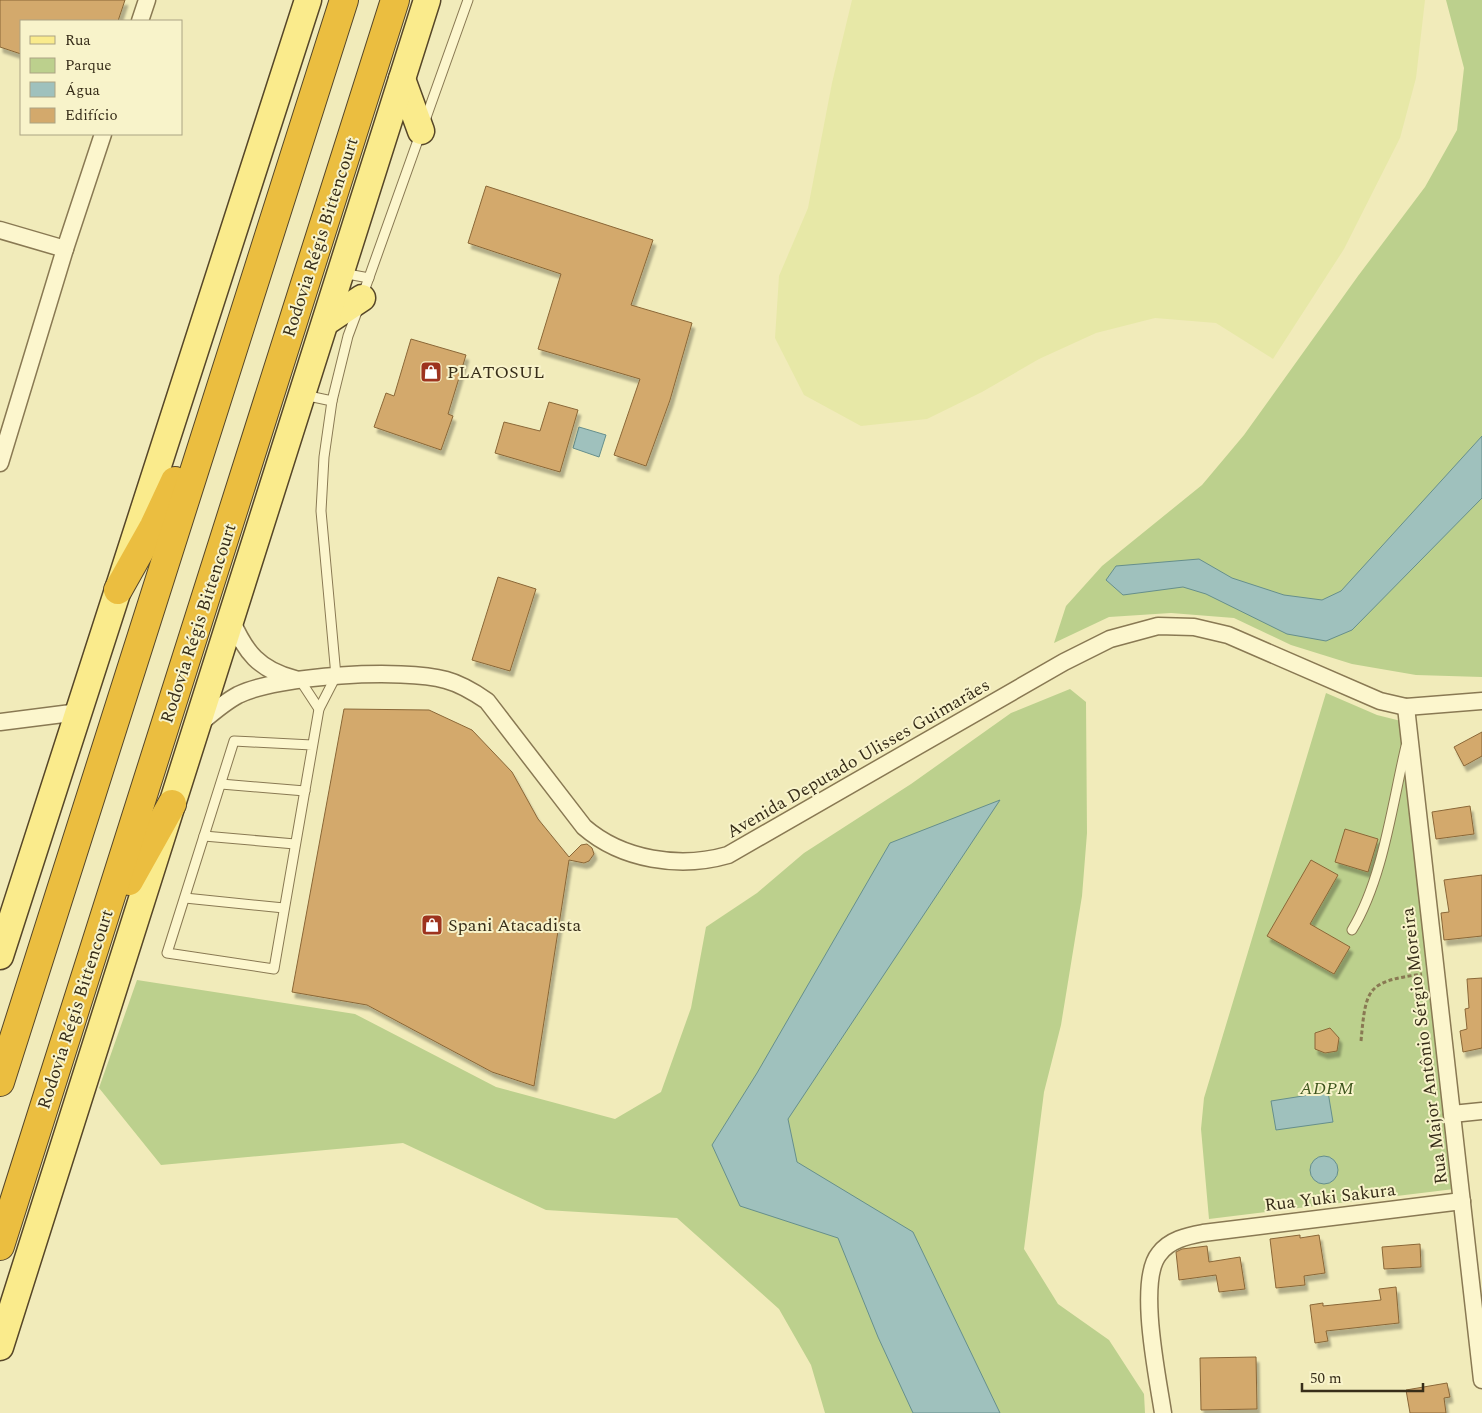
<svg xmlns="http://www.w3.org/2000/svg" width="1482" height="1413" viewBox="0 0 1482 1413" font-family="Spectral,serif">
<defs>
<filter id="shadow"><feDropShadow dx="3" dy="5.5" stdDeviation="1" flood-color="#0004"/></filter>
</defs>
<rect width="100%" height="100%" fill="#f1ebba"/>
<path fill="#e7e8a7" d="M852,0H1425L1416,78L1400,138L1344,249L1273,359L1216,323L1155,318L1096,333L1039,359L982,392L927,419L861,426L804,395L775,338L779,276L808,208L832,83Z"/>
<g fill="#bcd08d">
<path d="M1446,0H1482V677L1416,675L1352,664L1291,645L1234,618L1171,613L1109,617L1054,643L1066,606L1102,566L1202,485L1244,435L1358,276L1425,187L1457,130L1464,68Z"/>
<path d="M1070,689L1086,702L1087,833L1082,896L1061,1025L1044,1092L1024,1249L1058,1304L1109,1340L1144,1394L1145,1413H825L811,1365L779,1309L677,1218L546,1210L403,1143L161,1165L99,1088L137,980L355,1014L496,1087L615,1119L661,1092L691,1008L706,927L757,893L804,853L911,784L1011,713Z"/>
<path d="M1326,693L1377,715L1401,721L1454,1189L1209,1219L1201,1129L1204,1098Z"/>
</g>
<g fill="#9fc1bd" stroke="#668f8c">
<path d="M579,427L606,435L599,457L573,448Z"/>
<path d="M1482,436V498L1352,630L1326,641L1287,634L1206,594L1183,587L1123,595L1106,580L1116,566L1199,559L1232,578L1284,595L1322,600L1341,591Z"/>
<path d="M1000,800L788,1119L797,1162L913,1232L1000,1413H913L878,1337L838,1238L740,1206L712,1145L757,1073L890,843Z"/>
<path d="M1328,1092L1333,1122L1276,1130L1271,1101Z"/>
<circle cx="1324" cy="1170" r="14"/>
</g>
<g fill="#d3a96c" stroke="#8a6737" filter="url(#shadow)">
<path d="M0,0H125L118,21H21V54L0,47Z"/>
<path d="M486,186L653,240L631,305L692,323L670,400L646,466L614,455L640,379L538,349L561,274L468,243Z"/>
<path d="M411,339L466,355L448,414L453,416L441,450L374,427L386,393L394,396Z"/>
<path d="M549,402L578,410L560,472L495,453L504,422L540,431Z"/>
<path d="M498,577L536,589L510,671L472,660Z"/>
<path d="M344,709L429,710L472,730L512,772L538,819L569,857L581,845L587,844L592,848L594,854L589,861L584,863L569,860L534,1086L492,1072L367,1005L292,992Z"/>
<path d="M1482,732V756L1464,766L1454,747Z"/>
<path d="M1470,806L1474,834L1436,839L1432,812Z"/>
<path d="M1345,829L1378,839L1368,872L1335,862Z"/>
<path d="M1311,860L1338,875L1310,924L1350,947L1334,974L1267,936Z"/>
<path d="M1482,875V936L1444,940L1441,913L1449,912L1444,880Z"/>
<path d="M1482,978V1048L1463,1052L1460,1031L1467,1029L1465,1009L1469,1008L1467,979Z"/>
<path d="M1330,1028L1339,1038L1337,1051L1325,1053L1315,1049V1033Z"/>
<path d="M1300,1235V1238L1319,1235L1325,1273L1304,1276L1305,1285L1276,1288L1270,1239Z"/>
<path d="M1420,1244L1421,1267L1384,1269L1382,1247Z"/>
<path d="M1207,1246L1209,1262L1240,1257L1245,1289L1219,1292L1216,1275L1179,1280L1176,1252L1182,1249Z"/>
<path d="M1396,1287L1399,1323L1326,1331L1328,1341L1315,1343L1310,1305L1323,1303V1306L1381,1300L1379,1289Z"/>
<path d="M1256,1357L1257,1409L1201,1410L1200,1358Z"/>
<path d="M1447,1383L1450,1397L1444,1398L1446,1413H1410L1406,1390Z"/>
</g>
<g fill="none" stroke-linecap="round" stroke-linejoin="round">
<g stroke="#897953" stroke-width="11">
<g id="service">
<path d="M342,273L369,278"/>
<path d="M362,297L468,0"/>
<path d="M304,395L332,401L348,336L358,309"/>
<path d="M300,680L319,709"/>
<path d="M312,745L234,741L167,953L274,969L319,709L336,676L321,511L324,457L332,401"/>
<path d="M221,784L305,791"/>
<path d="M204,836L295,844"/>
<path d="M185,898L284,908"/>
<path d="M1352,930C1383,879 1392,805 1406,746"/>
</g>
</g>
<g stroke="#897953" stroke-width="19">
<g id="minor">
<path d="M140,21L147,0"/>
<path d="M0,230L65,249"/>
<path d="M0,463L65,249L103,134"/>
<path d="M231,619C245,652 259,670 295,679"/>
<path d="M1406,707L1482,1380"/>
<path d="M0,722L79,712"/>
<path d="M198,725C210,715 223,703 238,695C278,675 403,668 446,680C461,684 474,692 487,701L584,827C622,860 680,869 728,855L1064,662L1110,639L1158,626L1194,627L1228,635L1380,701L1406,707L1482,701"/>
<path d="M1452,1114L1482,1111"/>
<path d="M1163,1413C1158,1379 1137,1281 1159,1254C1169,1240 1187,1236 1203,1233L1462,1201"/>
</g>
</g>
<g stroke="#564628" stroke-width="29">
<g id="primary">
<path d="M402,79L421,131"/>
<path d="M326,322L362,298"/>
<path d="M0,956L308,0"/>
<path d="M0,1347L427,0"/>
</g>
</g>
<g stroke="#564628" stroke-width="30">
<g id="motorway">
<path d="M118,590L154,526L175,481"/>
<path d="M129,881L172,804"/>
<path d="M0,1082L344,0"/>
<path d="M0,1246L395,0"/>
</g>
</g>
<path stroke="#897953" stroke-width="3" stroke-dasharray="4 2.5" stroke-linecap="butt" d="M1361,1041C1366,987 1367,982 1422,974"/>
<use href="#service" stroke="#fcf6cd" stroke-width="9"/>
<use href="#minor" stroke="#fcf6cd" stroke-width="16"/>
<use href="#primary" stroke="#faeb8c" stroke-width="26"/>
<use href="#motorway" stroke="#ebbe40" stroke-width="28"/>
</g>
<defs>
<g id="shop-square" transform="scale(1.125)"><rect x="-9" y="-9" width="18" height="18" rx="4" fill="#9d331e" stroke="#f8f3ca"/><path d="M-5-2.5h2.3a2.7 3.5 0 0 1 5.4 0H5L5.5 6h-11ZM-1.5-2.5h3a1.5 2.3 0 0 0-3 0Z" fill="#fff"/></g>
</defs>
<g fill-rule="evenodd">
<use href="#shop-square" x="431" y="372"/>
<use href="#shop-square" x="432" y="925"/>
</g>
<g text-anchor="middle" stroke-width="4" stroke-linejoin="round" paint-order="stroke">
<g font-size="18" fill="#372d19" stroke="#f8f3ca">
<text transform="translate(320 237) rotate(-72)" y="6">Rodovia Régis Bittencourt</text>
<text transform="translate(198 623) rotate(-72)" y="6">Rodovia Régis Bittencourt</text>
<text transform="translate(858 758) rotate(-30)" y="6">Avenida Deputado Ulisses Guimarães</text>
<text transform="translate(75 1009) rotate(-72)" y="6">Rodovia Régis Bittencourt</text>
<text transform="translate(1424 1046) rotate(-97)" y="6">Rua Major Antônio Sérgio Moreira</text>
<text transform="translate(1330 1197) rotate(-7)" y="6">Rua Yuki Sakura</text>
</g>
<g font-size="18" fill="#372d19" stroke="#f8f3ca" text-anchor="start">
<text x="447" y="378">PLATOSUL</text>
<text x="448" y="931">Spani Atacadista</text>
</g>
<g font-size="18" font-style="italic" fill="#3e551e" stroke="#f8f3ca">
<text x="1327" y="1094">ADPM</text>
</g>
</g>
<rect x="20" y="20" width="162" height="115" fill="#f8f3ca" stroke="#aba483"/>
<rect x="30" y="36" width="25" height="8" fill="#faeb8c" stroke="#aba483"/>
<text x="65" y="45" font-size="15" fill="#372d19">Rua</text>
<rect x="30" y="58" width="25" height="15" fill="#bcd08d" stroke="#aba483"/>
<text x="65" y="70" font-size="15" fill="#372d19">Parque</text>
<rect x="30" y="82" width="25" height="15" fill="#9fc1bd" stroke="#aba483"/>
<text x="65" y="95" font-size="15" fill="#372d19">Água</text>
<rect x="30" y="108" width="25" height="15" fill="#d3a96c" stroke="#aba483"/>
<text x="65" y="120" font-size="15" fill="#372d19">Edifício</text>
<path d="M1302 1383v8h121v-8" fill="none" stroke="#372d19" stroke-width="2.5"/>
<text x="1310" y="1383" font-size="15" fill="#372d19" stroke="#f8f3ca" stroke-width="4" paint-order="stroke">50 m</text>
</svg>
